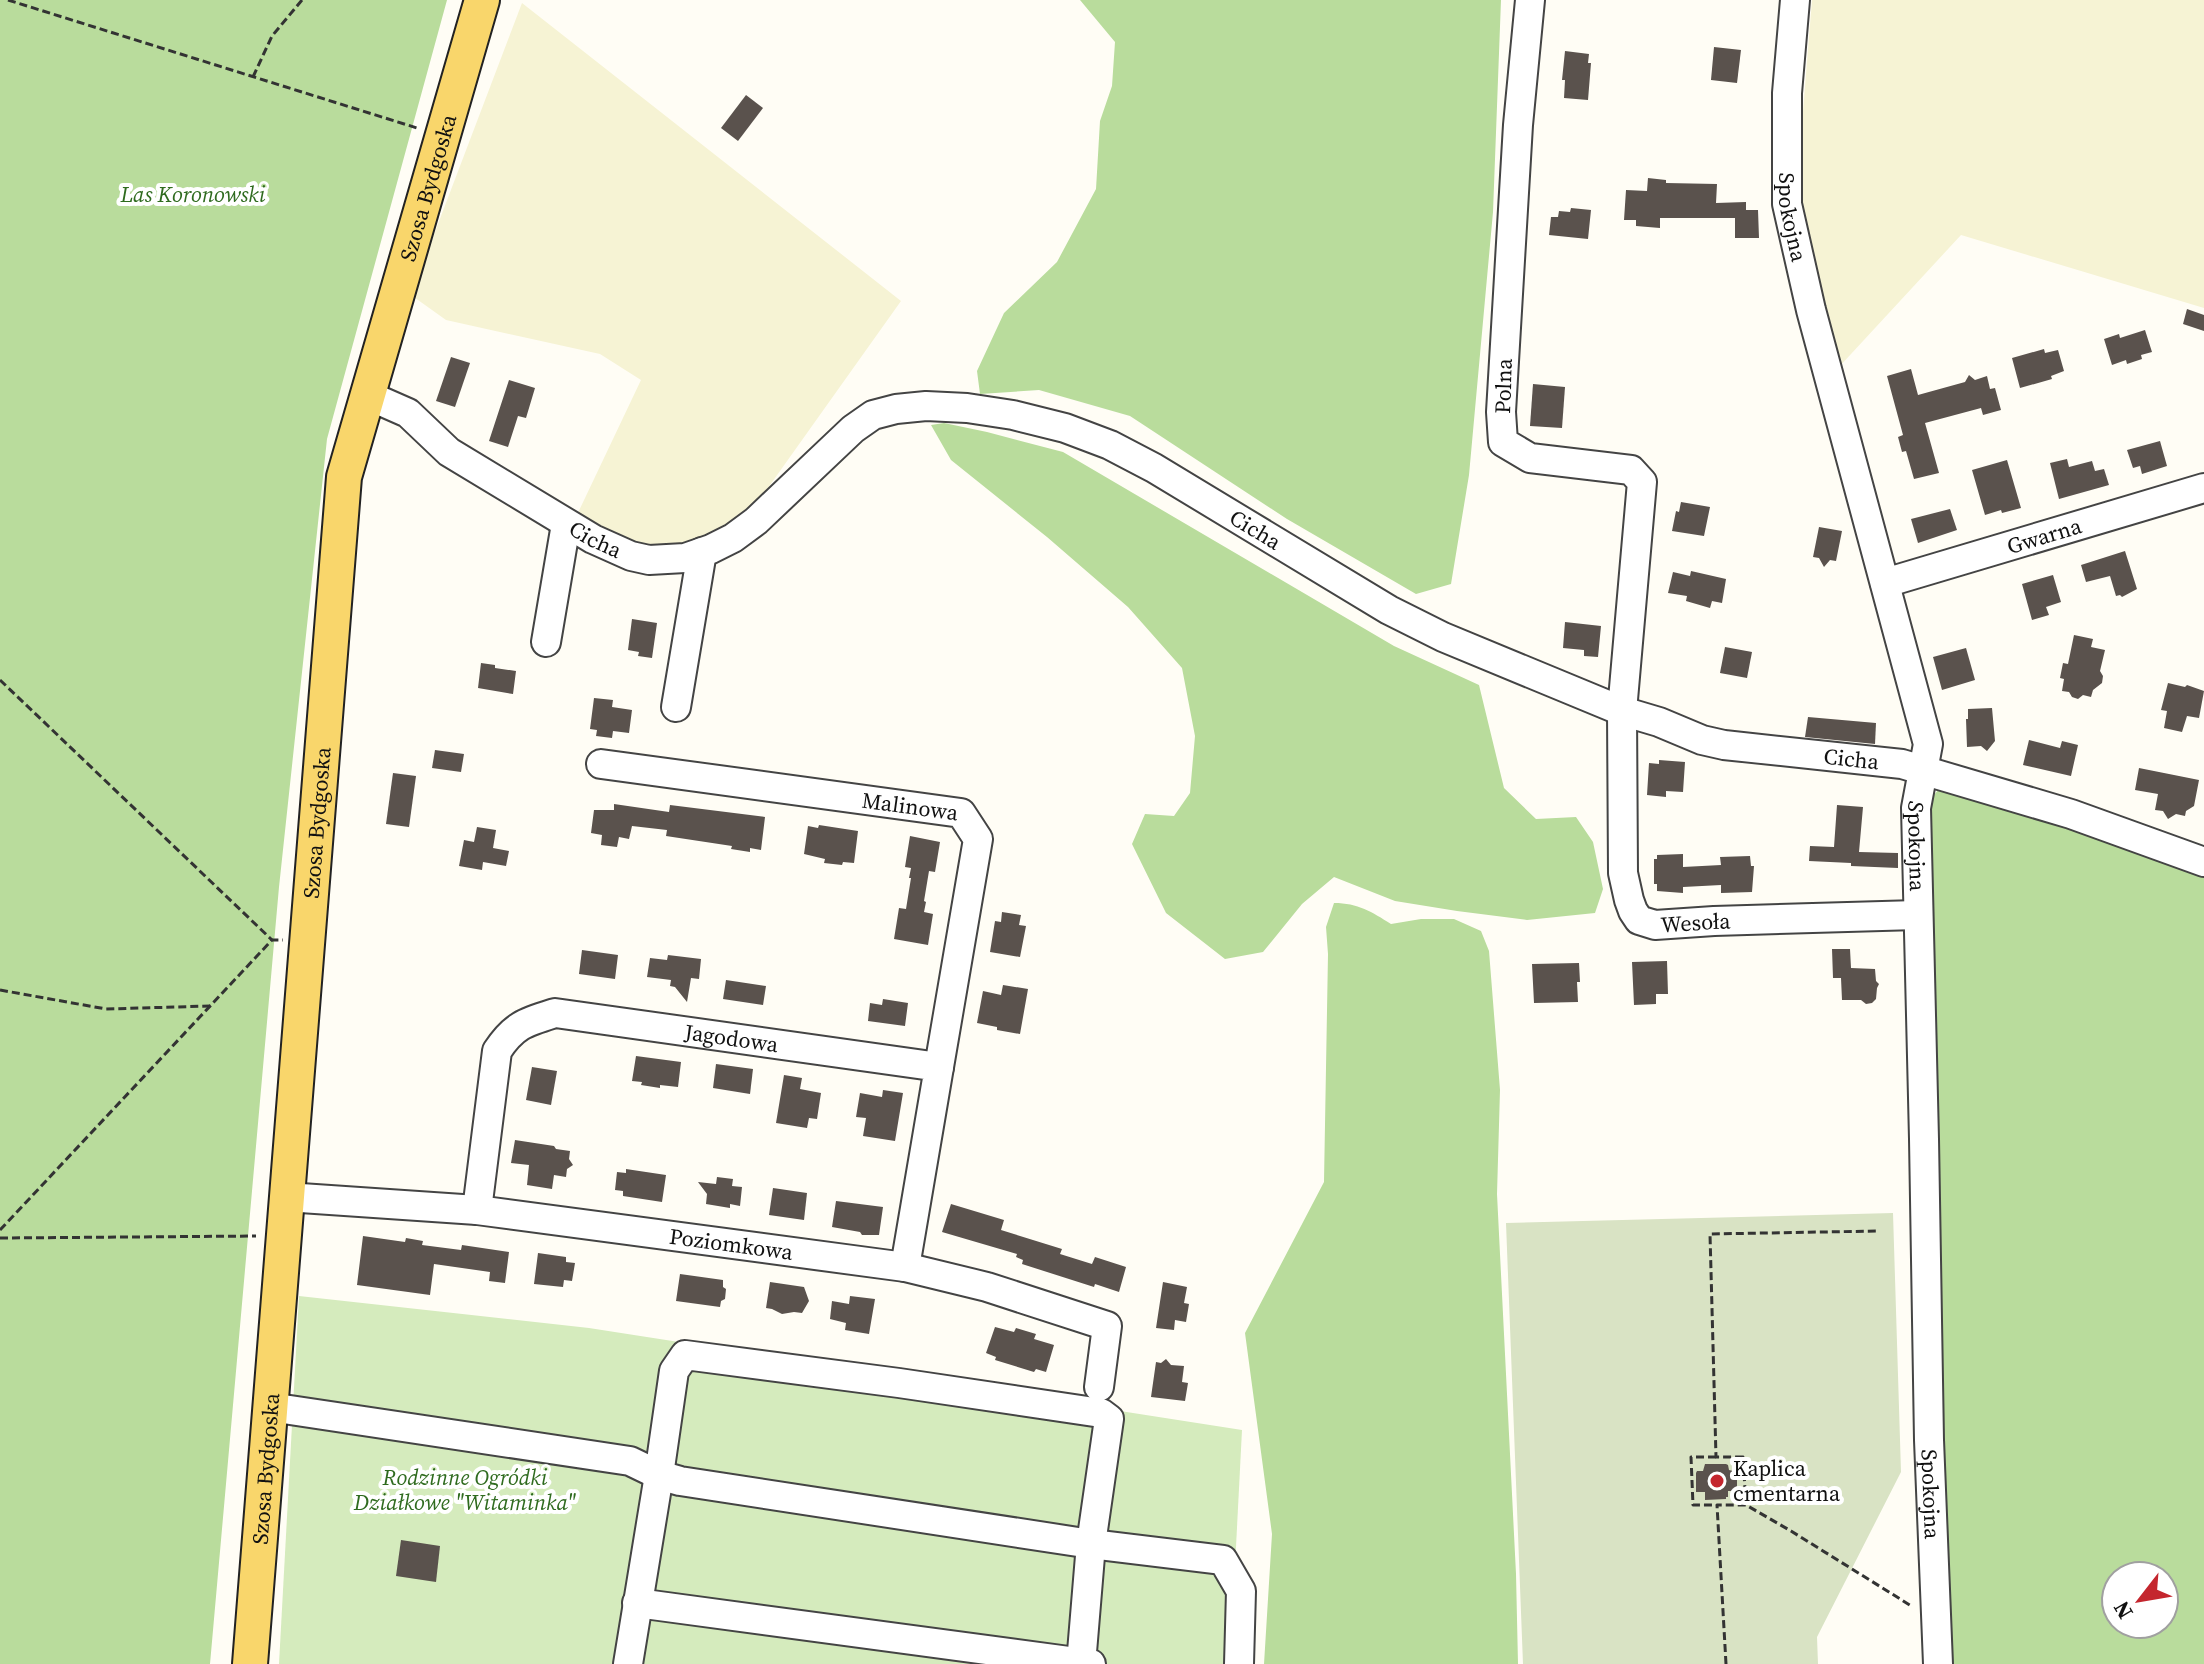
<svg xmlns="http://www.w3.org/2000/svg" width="2204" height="1664" viewBox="0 0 2204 1664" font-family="'Source Serif 4',serif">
<rect width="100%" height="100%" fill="#fffdf5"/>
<g fill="#f6f3d4">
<path d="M1812,0H2204V308L1961,235L1839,367L1797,186Z"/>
<path d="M522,3L901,301L755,506L704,542L649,550L576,517L641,380L600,354L446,320L411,295Z"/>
</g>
<path fill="#d5ebbd" d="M299,1296L589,1328L1242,1430L1230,1664H279Z"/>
<g fill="#b9dc9c" fill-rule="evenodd">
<path d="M0,0H447L327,439L279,887L210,1664H0Z"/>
<path d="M1080,0H1501L1493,212L1469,475L1451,584L1416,594L1287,519L1130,416L1039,390L980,394L977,371L1004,313L1057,262L1096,189L1100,121L1112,86L1115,42Z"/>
<path d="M944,423L987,432L1063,452L1394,646L1479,685L1504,788L1536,819L1576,817L1593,842L1603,889L1595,913L1527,920L1457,911L1395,901L1334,877L1302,904L1263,952L1225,959L1166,913L1132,844L1145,814L1174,816L1190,793L1195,736L1182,668L1128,607L1047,537L951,460L931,425Z"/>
<path d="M1940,788L2204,870V1664H1951L1921,824L1925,805ZM2116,1576H2164V1624H2116Z"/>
<path d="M1334,903C1358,903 1372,912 1391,924L1421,919H1454L1481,931L1489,951L1500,1090L1497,1194L1516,1574L1518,1664H1264L1272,1534L1245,1333L1324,1182L1328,954L1326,927Z"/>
</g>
<path fill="#d9e3c4" d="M1893,1213L1901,1472L1817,1637L1818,1664H1523L1506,1223Z"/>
<g fill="#5a524d">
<path d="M1714,47L1741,50L1737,83L1711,80Z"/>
<path d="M1565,51L1589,54L1588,63H1591L1588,100L1564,98L1565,80H1562Z"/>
<path d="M746,95L763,108L738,141L721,128Z"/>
<path d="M1648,178L1666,180V183L1717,184L1716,203L1746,202V210H1758L1759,238H1735V218H1660V228L1636,226V220H1624L1626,190L1647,191Z"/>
<path d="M1571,208L1591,210L1588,239L1549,235L1551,217H1558L1559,211L1570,212Z"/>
<path d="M2187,309L2204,315V331L2183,324Z"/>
<path d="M2145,330L2152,352L2141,355L2142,359L2127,364L2126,360L2112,365L2104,339L2119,334L2120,338Z"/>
<path d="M2044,349L2045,353L2058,350L2064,371L2051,376L2052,379L2020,388L2012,358Z"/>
<path d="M451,357L470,363L455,407L436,401Z"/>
<path d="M1911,369L1918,395L1965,382L1969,375L1975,380L1987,376L1990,389L1995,388L2001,410L1983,415L1981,408L1925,423L1939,473L1914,479L1906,451L1902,452L1898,437L1903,435L1887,376Z"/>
<path d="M509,380L535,388L526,418L518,416L508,447L489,441Z"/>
<path d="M1533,384L1565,387L1562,428L1530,426Z"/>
<path d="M2160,441L2167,466L2142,474L2140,466L2133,468L2127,450Z"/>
<path d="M2067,459L2069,467L2092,461L2095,471L2104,469L2109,485L2059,499L2050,463Z"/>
<path d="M2007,460L2021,508L2002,513L2001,510L1985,515L1972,470Z"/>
<path d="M1681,502L1710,507L1704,536L1672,531L1676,511L1679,512Z"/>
<path d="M1950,509L1957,530L1918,543L1911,519Z"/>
<path d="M1819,527L1842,531L1836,561L1830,560L1824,567L1819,558L1813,557Z"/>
<path d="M2125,551L2137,589L2122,597L2120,595L2116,596L2110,576L2086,582L2081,565Z"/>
<path d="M1691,571L1726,579L1722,603L1712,601L1710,608L1686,601L1687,596L1668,593L1673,572L1690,576Z"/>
<path d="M2053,575L2061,602L2046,607L2049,615L2032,620L2022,584Z"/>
<path d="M632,619L657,623L652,658L638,656L639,652L628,650Z"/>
<path d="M1565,622L1601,626L1598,657L1584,656V650L1563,648Z"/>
<path d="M2074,635L2093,639L2091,647L2105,650L2100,671L2103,676L2102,683L2093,690L2091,697L2083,695L2078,699L2072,697L2069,692L2062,691L2064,679L2060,678L2063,663L2068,664Z"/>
<path d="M1725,647L1752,652L1747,678L1720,673Z"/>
<path d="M1966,648L1975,680L1942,690L1933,657Z"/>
<path d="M481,663L495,665V668L516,671L513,694L478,688Z"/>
<path d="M2168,683L2185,687L2187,685L2204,691L2199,718L2187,716L2182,732L2164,728L2167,711L2161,710Z"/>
<path d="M594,698L613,700L612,707L632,710L629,733L613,731L612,738L596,736L597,730L590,729Z"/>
<path d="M1992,708L1995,741L1987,751L1981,746L1967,747L1966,719H1968V709Z"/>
<path d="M1808,717L1876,723L1875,744L1805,737Z"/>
<path d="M2029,740L2060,748L2062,741L2078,745L2071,776L2023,765Z"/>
<path d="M435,750L464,754L461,772L432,768Z"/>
<path d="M1659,760L1685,762L1683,792L1666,791V797L1647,795L1649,763L1659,764Z"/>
<path d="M2139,768L2199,780L2194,806L2186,811L2185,816L2176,814L2168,819L2163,811L2155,810L2158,794L2135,790Z"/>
<path d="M393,773L416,776L409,827L386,824Z"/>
<path d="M614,804L669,812L670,805L765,817L761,850L750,848V852L731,849L732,846L666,836L667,830L632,826L629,839L619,837L617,847L601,845L602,835L591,833L594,810H614Z"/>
<path d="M1837,805L1863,807L1859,852L1898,853V868L1851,866V863L1809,861L1810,846L1834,847Z"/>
<path d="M819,825L858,831L854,863L843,862L842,865L824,863L825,859L804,854L808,826L818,828Z"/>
<path d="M477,827L496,830L493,848L509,851L506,866L483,862L482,870L459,866L464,840L474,842Z"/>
<path d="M910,836L940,842L935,872L929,871L924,901L926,902L924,912L933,914L928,945L894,939L899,908L906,909L911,878H909L911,868L905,867Z"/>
<path d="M1683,854V867L1721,865L1720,857L1750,856L1751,866H1754L1752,892L1721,893V885L1683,887V893L1657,891V884H1654V859H1657V855Z"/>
<path d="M1002,912L1021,915L1019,925L1026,926L1020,957L990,952L995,921L1001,922Z"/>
<path d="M1832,949H1850L1851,968L1875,969L1876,981L1879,984L1877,988L1876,999L1872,1003L1866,1004L1861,1000H1842L1841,978H1833Z"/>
<path d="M582,950L618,955L615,979L579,974Z"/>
<path d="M668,955L701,959L699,979L691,978L687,1002L675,987L670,986L671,980L647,977L650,958L667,960Z"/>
<path d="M1667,961L1668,994H1656V1004L1634,1005L1632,962Z"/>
<path d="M1579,963L1580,982H1577L1578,1002L1534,1003L1532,964Z"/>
<path d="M726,980L766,986L763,1005L723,999Z"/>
<path d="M1003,985L1028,989L1020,1034L997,1030V1027L977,1023L983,991L1001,995Z"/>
<path d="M883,999L908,1003L905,1026L868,1021L870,1003L882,1005Z"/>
<path d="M636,1056L681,1062L678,1087L660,1085V1088L641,1085L642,1082L632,1081Z"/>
<path d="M716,1064L753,1069L750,1094L713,1088Z"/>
<path d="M532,1067L557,1071L551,1105L526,1100Z"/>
<path d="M784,1075L802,1078L800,1089L821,1093L817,1119L809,1118L807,1128L776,1123Z"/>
<path d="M883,1090L903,1093L895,1141L863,1136L866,1118L856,1117L860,1093L882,1097Z"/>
<path d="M515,1140L554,1146L556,1149L570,1151L569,1159L573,1165L567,1169L566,1177L554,1175L552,1189L527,1185L529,1165L511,1163Z"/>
<path d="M626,1169L666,1175L662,1202L623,1196V1191L615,1190L617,1172L626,1173Z"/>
<path d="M717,1177L733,1179L732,1186L742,1187L740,1206L730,1204V1208L706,1204L707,1194L698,1182L716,1184Z"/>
<path d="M773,1188L807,1193L804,1220L769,1215Z"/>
<path d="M836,1201L883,1207L879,1235H862L860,1232L832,1227Z"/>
<path d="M951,1204L1004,1220L1001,1230L1062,1249L1060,1254L1092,1264L1095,1257L1126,1267L1119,1292L1095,1284L1094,1287L1022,1264L1023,1260L1016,1257L1017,1254L942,1232Z"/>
<path d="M363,1236L405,1242L406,1238L423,1241L422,1245L461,1250L462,1245L509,1252L505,1283L489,1281L490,1272L434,1264L430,1295L357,1285Z"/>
<path d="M538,1253L566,1257V1262L575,1263L572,1281L564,1280L563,1287L534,1284Z"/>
<path d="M680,1274L723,1280V1287L726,1289L725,1299L721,1301L720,1307L676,1301Z"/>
<path d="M770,1282L804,1287L809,1301L802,1313L794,1312L782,1314L772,1309L766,1308Z"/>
<path d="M1163,1282L1187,1287L1184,1303L1189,1304L1186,1322L1175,1320L1174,1330L1156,1328Z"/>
<path d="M850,1296L875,1299L869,1334L845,1330L846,1323L830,1319L832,1301L849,1304Z"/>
<path d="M995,1327L1014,1332L1016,1328L1036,1334L1034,1339L1054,1345L1046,1372L1036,1369L1034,1372L995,1360L996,1357L986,1353Z"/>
<path d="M1166,1359L1171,1365L1184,1366L1182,1382L1188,1383L1185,1401L1151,1397L1156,1362L1161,1363Z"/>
<path d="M1705,1464H1726L1728,1465L1729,1470L1737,1472V1488L1735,1491H1728V1497H1726V1499L1705,1500V1492H1696V1473L1697,1471H1703Z"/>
<path d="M401,1540L440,1546L436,1582L396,1576Z"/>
</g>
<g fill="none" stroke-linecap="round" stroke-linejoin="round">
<g stroke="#444" stroke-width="32">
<g id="minor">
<path id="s1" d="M1530,0L1518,125L1501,412L1503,442L1530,458L1631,470L1642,482L1622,711L1623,873L1629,900L1633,911L1639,920L1655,925L1714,921L1917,915"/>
<path id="s2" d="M1795,0L1787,93V204L1811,310L1928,744L1916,808L1924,1139L1929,1440L1938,1664"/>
<path id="s3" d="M367,395L408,413L449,452L593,539L631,556L649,560L685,558L711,549L733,538L756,521L853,429L873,415L896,409L926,406L967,408L1013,415L1065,428L1110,445L1154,468L1389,610L1443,637L1622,711L1659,722L1702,740L1724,745L1902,764L2071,814L2204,862"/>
<path id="s4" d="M1885,583L2204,488"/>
<path d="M546,642L566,524"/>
<path d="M676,707L702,552"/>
<path id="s5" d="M601,764L961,813L978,839L939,1067"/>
<path id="s6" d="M286,1197L477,1210L905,1267L987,1287L1107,1326L1099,1387"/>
<path id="s7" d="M477,1210L497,1051C514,1025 526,1022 555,1013L939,1067L905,1267"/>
<path d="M270,1407L630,1461L659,1475L680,1481L1091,1544L1223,1560L1241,1591L1239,1664"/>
<path d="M637,1603L1091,1664"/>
<path d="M628,1664L659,1475L674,1371L685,1355L899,1383L1101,1413L1109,1419L1091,1544L1081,1664"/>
</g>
</g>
<g stroke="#222" stroke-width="38">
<g id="major">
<path id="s8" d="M250,1664L344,477L482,0"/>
</g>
</g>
<g stroke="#333" stroke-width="3" stroke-dasharray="8 4" stroke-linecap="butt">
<path d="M8,0L417,128"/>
<path d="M253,77L272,36L302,0"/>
<path d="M0,680L272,940"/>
<path d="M0,990L106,1009L211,1006"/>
<path d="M0,1230L272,940H283"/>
<path d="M0,1238L256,1236"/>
<path d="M1716,1457H1691L1693,1505H1716"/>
<path d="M1746,1505L1743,1457H1716L1710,1234L1879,1231"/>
<path d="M1726,1664L1717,1505H1746L1791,1531L1913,1607"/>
</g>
<use href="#minor" stroke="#fff" stroke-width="28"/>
<use href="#major" stroke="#f9d66b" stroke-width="34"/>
</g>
<circle fill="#c4262e" stroke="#fff" stroke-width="3" cx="1717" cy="1481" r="8"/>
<g text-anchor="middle" stroke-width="8" stroke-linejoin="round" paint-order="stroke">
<g font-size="22" fill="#111" stroke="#fff">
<text dy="8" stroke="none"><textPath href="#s8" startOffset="1492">Szosa Bydgoska</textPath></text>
<text dy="8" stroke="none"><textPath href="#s2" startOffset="218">Spokojna</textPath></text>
<text transform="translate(1503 386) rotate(-88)" y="8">Polna</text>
<text dy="8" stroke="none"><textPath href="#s3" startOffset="1016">Cicha</textPath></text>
<text dy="8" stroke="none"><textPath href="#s4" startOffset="166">Gwarna</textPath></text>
<text dy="8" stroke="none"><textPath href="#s3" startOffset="272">Cicha</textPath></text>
<text dy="8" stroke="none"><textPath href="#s3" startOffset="1662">Cicha</textPath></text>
<text dy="8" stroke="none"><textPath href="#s5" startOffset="312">Malinowa</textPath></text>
<text dy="8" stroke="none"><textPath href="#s8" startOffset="844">Szosa Bydgoska</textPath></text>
<text dy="8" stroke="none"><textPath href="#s2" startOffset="866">Spokojna</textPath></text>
<text dy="8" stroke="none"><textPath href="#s1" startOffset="1092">Wesoła</textPath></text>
<text dy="8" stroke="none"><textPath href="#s7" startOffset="410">Jagodowa</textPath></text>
<text dy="8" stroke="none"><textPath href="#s6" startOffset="448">Poziomkowa</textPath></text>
<text dy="8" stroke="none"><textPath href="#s8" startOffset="196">Szosa Bydgoska</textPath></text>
<text dy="8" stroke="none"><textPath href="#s2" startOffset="1514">Spokojna</textPath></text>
</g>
<g font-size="22" font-style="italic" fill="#2f6b1f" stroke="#fff">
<text x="193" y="202">Las Koronowski</text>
<text x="465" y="1485">Rodzinne Ogródki<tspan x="465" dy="25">Działkowe "Witaminka"</tspan></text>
</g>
<g font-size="22" fill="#111" stroke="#fff" text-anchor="start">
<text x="1733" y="1476">Kaplica<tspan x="1733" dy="25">cmentarna</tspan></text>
</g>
</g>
<g transform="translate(2140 1600) rotate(239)"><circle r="38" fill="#ffffff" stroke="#a0a0a0" stroke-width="2"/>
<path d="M0-6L14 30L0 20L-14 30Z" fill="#c4262e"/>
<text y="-12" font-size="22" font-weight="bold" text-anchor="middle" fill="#111111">N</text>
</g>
</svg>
